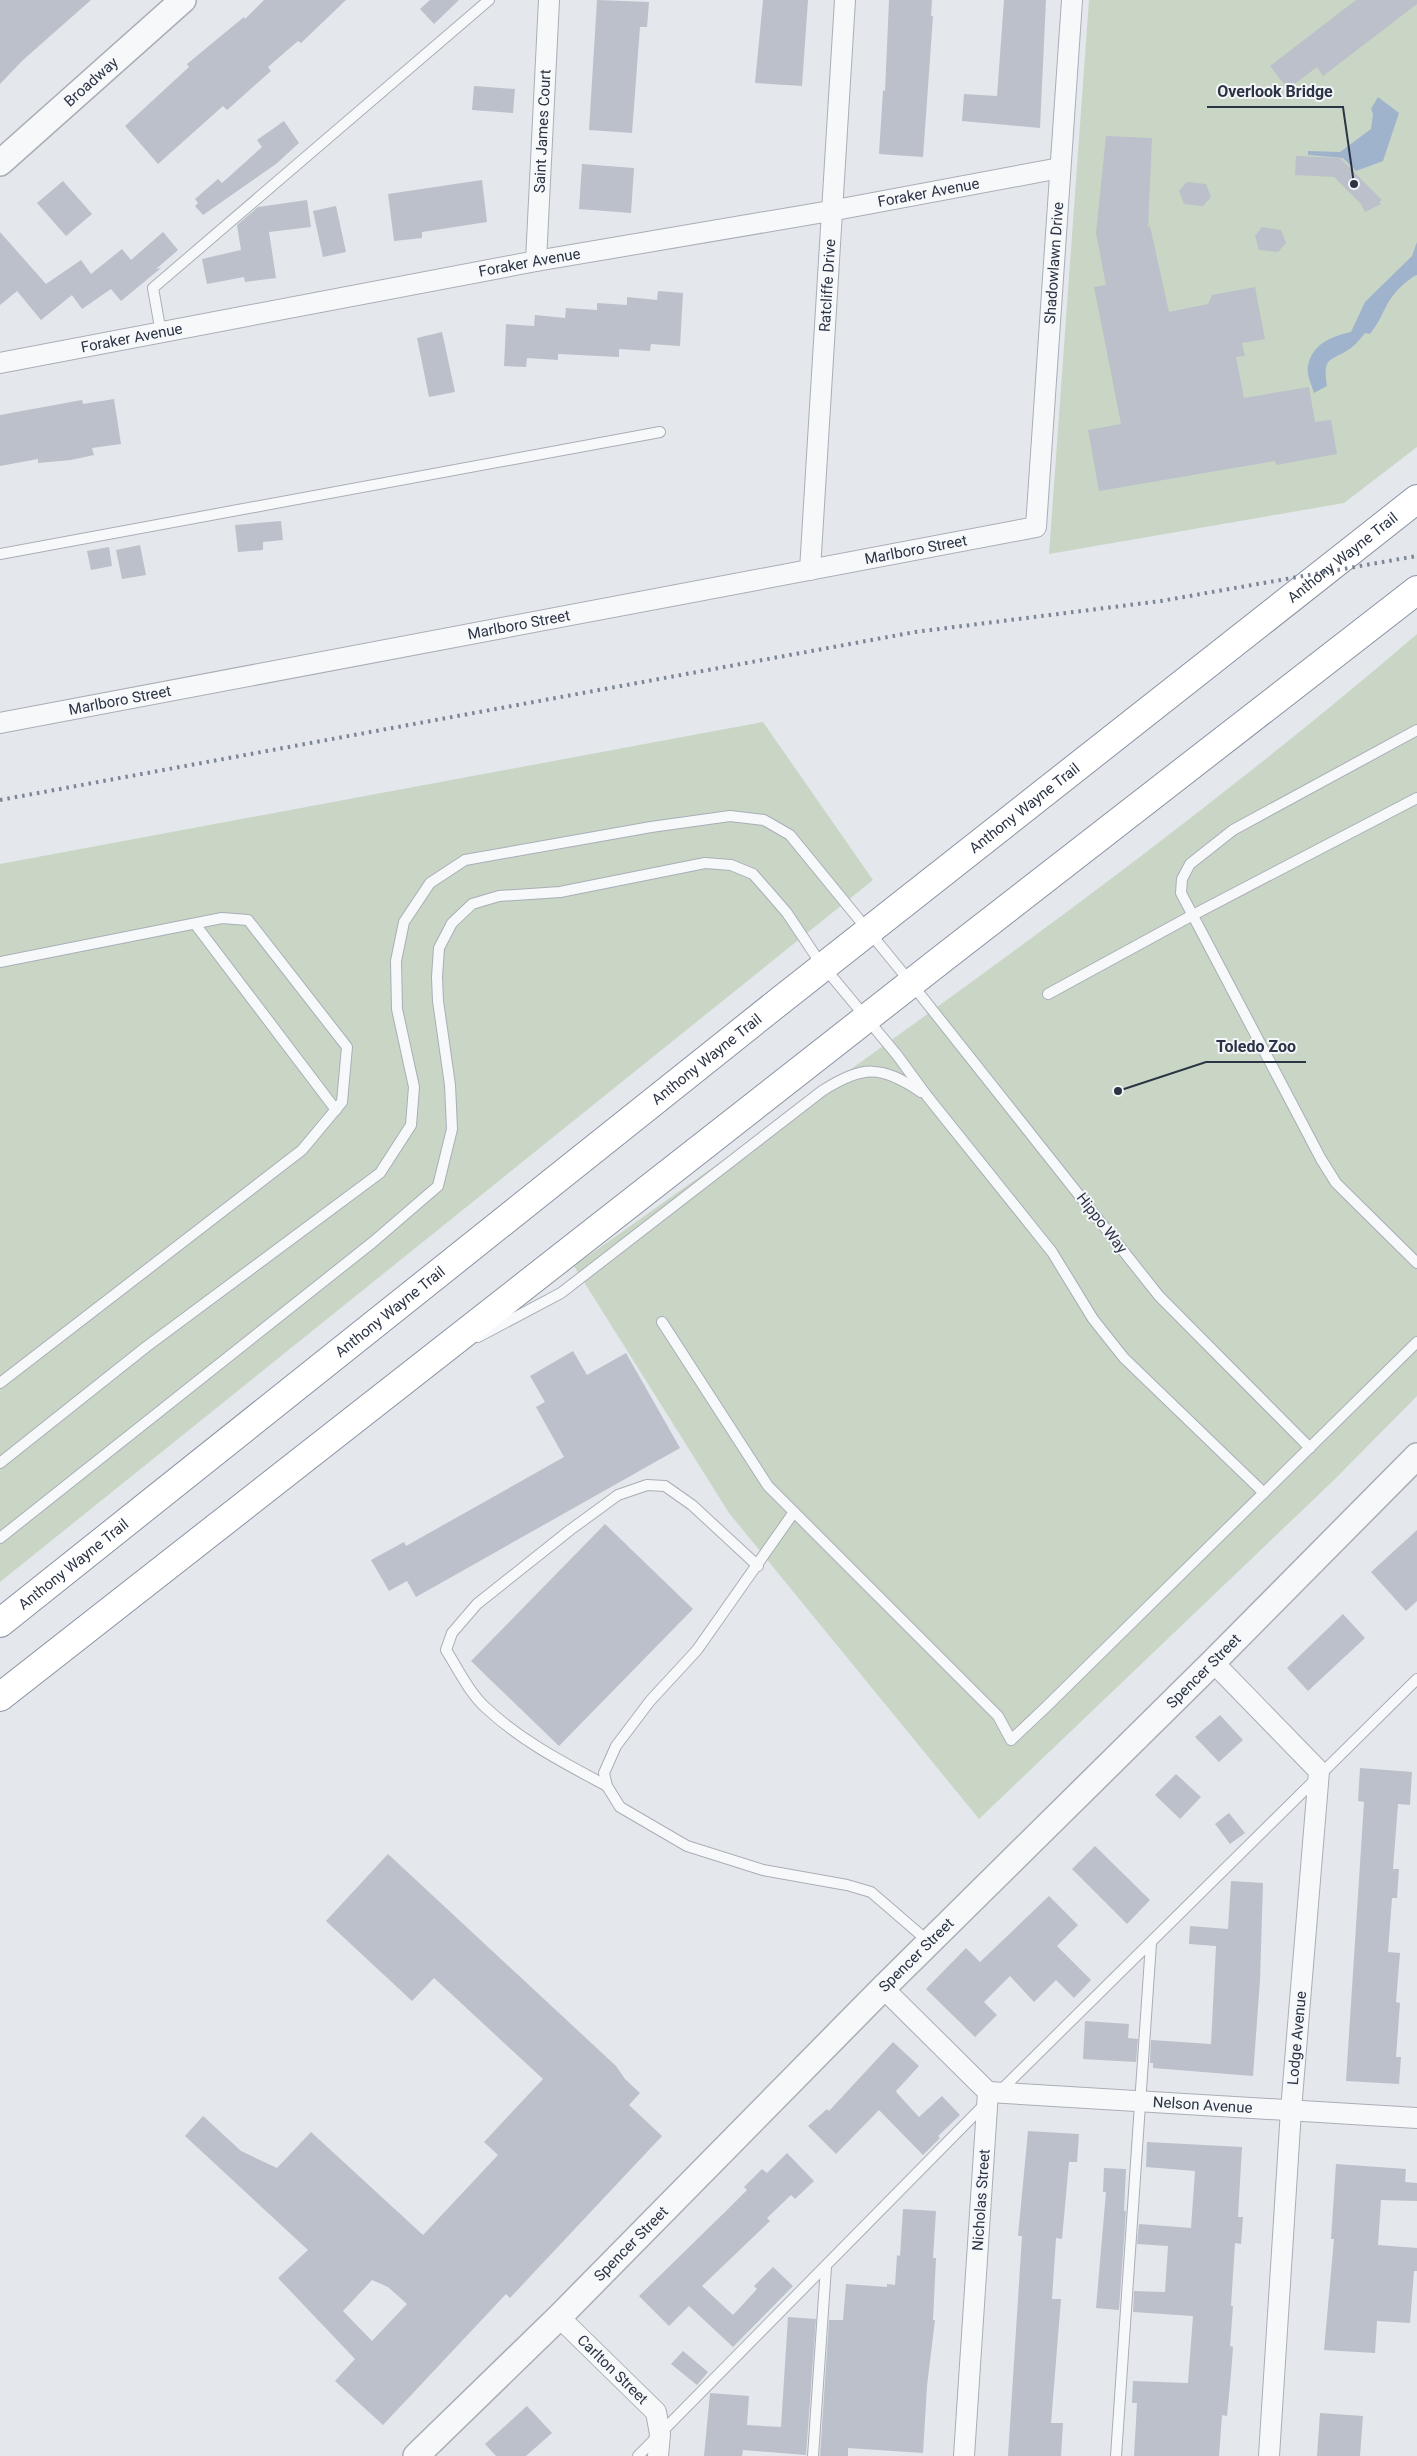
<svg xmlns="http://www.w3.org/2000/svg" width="1417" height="2456" viewBox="0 0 1417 2456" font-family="Roboto,sans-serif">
<rect width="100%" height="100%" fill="#e4e7ec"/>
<g fill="#c9d6c5">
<path d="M1089,0H1417V447L1344,503L1049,554Z"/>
<path d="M1417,634V1396L1334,1480L979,1819L729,1513L574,1266C860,1062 1150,863 1417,634Z"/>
<path d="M763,722L873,880L0,1582V864Z"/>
</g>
<g fill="#9fb4cc">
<path d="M1378,97L1399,113L1383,161L1356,171L1343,158L1308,155V151L1340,152L1371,129L1373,114L1371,109Z"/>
<path d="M1417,242V275C1413,276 1409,280 1405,283C1383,302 1386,314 1370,334L1365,333C1361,338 1356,344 1351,348C1331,362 1322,355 1327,386L1314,393C1312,386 1306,374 1308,366C1312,344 1332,336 1351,332L1365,302L1412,256Z"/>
</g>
<g fill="#bbc0ca" fill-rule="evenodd">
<path d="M0,0H91L23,60L0,84Z"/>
<path d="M264,0H346L301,43L298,41L268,67L271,71L227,110L223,106L158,164L125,126L189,67L187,64L244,17L245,19Z"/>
<path d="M430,0H459L434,24L420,9Z"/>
<path d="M597,0L649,2L647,27H640L632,133L589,130Z"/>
<path d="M763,0H808L802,86L755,83Z"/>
<path d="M889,0H932L931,16H933L923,157L879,154L883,90L885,91Z"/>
<path d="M1004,0H1046L1040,128L962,121L964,94L997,96Z"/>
<path d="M1356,0H1417V4L1323,76L1317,67L1288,89L1270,66Z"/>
<path d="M474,86L515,89L513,113L472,110Z"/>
<path d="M284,121L299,143L276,164L203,215L195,206L198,203L195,199L218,179L222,183L262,147L257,140Z"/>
<path d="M1106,136L1152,138L1148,228L1150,226L1169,312L1208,304L1212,295L1255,287L1265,339L1242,343L1245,356L1236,357L1244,398L1309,387L1315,422L1331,420L1337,454L1276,465L1275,461L1099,491L1088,430L1121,424L1094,287L1106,285L1096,233Z"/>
<path d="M1296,156L1340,158L1382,200L1379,202L1381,204L1365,212L1361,204L1334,177L1295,175Z"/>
<path d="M582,164L634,168L631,213L579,209Z"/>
<path d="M482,180L487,222L422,232V238L394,241L388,194Z"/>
<path d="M63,181L92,214L66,236L37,203Z"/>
<path d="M1187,182L1206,184L1211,197L1203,206L1184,204L1179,191Z"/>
<path d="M307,200L311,227L269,232L276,278L245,282L244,277L207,284L202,259L241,250L237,225L258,207Z"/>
<path d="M336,206L346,252L323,257L313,211Z"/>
<path d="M1262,227L1281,230L1286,243L1278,252L1259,250L1255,236Z"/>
<path d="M0,232L46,284L81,260L91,274L122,249L131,260L163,232L178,250L156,269L161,268L121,301L111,289L82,309L72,295L41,320L17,291L0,305Z"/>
<path d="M658,291L683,293L680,346L651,344L650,351L619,349V357L558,354V360L527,358L526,367L504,366L506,324L534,326L535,315L565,318L566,308L597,310V303L627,305V297L657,300Z"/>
<path d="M442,332L455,392L429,397L417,338Z"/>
<path d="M114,399L121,444L92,448L94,455L71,460L38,463V459L0,466V415L82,400L83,404Z"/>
<path d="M281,521L283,540L263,542V550L238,552L235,525Z"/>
<path d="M140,545L146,575L122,579L116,550Z"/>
<path d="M109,547L112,566L91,570L87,551Z"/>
<path d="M573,1351L587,1375L626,1353L680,1448L416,1597L407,1581L389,1591L371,1560L404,1542L406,1546L564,1457L536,1407L545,1402L530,1376Z"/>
<path d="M605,1524L693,1609L559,1746L471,1661Z"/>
<path d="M1417,1530V1601L1406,1611L1371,1572Z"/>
<path d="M1343,1614L1365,1638L1308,1691L1287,1668Z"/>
<path d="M1220,1715L1243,1740L1219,1762L1195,1737Z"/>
<path d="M1360,1768L1412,1772L1410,1805L1398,1804L1393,1869H1399L1397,1898H1392L1388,1952L1400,1953L1396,2002L1400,2003L1396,2057H1401L1399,2084L1346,2081L1364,1802L1358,1801Z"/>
<path d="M1176,1774L1201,1797L1180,1819L1155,1795Z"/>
<path d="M1229,1813L1245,1833L1230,1844L1215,1824Z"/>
<path d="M1095,1846L1150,1900L1127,1924L1072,1869Z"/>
<path d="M388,1854L616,2066L625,2079L640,2093L629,2105L662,2136L510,2298L506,2294L383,2425L335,2381L355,2359L278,2278L308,2250L185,2136L203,2116L241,2151L277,2168L311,2132L423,2235L498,2155L484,2142L543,2079L434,1978L412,2001L326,1921ZM372,2280L388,2287L407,2304L372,2341L343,2311Z"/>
<path d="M1231,1881L1263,1883L1260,1980L1253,2076L1153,2068V2063H1150L1151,2040L1211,2044L1216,1946L1189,1944L1190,1926L1228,1929Z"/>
<path d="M1049,1896L1078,1925L1057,1946L1091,1980L1074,1998L1056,1980L1034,2002L1010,1976L984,2002L997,2015L975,2037L926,1989L966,1948L980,1962Z"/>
<path d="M1085,2021L1129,2024L1128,2038L1138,2039L1136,2062L1083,2059Z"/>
<path d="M893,2042L919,2066L896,2091L897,2093L919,2117L942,2096L960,2115L938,2136L940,2138L923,2155L879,2110L836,2154L808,2126L827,2109L829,2111Z"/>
<path d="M1028,2131L1079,2134L1077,2162H1069L1062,2239L1056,2238L1052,2299H1061L1051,2423H1063L1061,2456H1008L1022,2236H1018Z"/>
<path d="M1147,2142L1242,2147L1238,2217H1243L1241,2244L1235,2243L1231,2306H1233L1230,2346L1233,2347L1231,2374L1227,2416L1222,2415L1219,2456H1134L1137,2403H1132L1133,2381L1188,2383L1193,2316L1133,2312L1134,2291L1165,2292L1168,2246L1137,2244L1139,2224L1191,2228L1195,2171L1146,2167Z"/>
<path d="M787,2153L814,2181L795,2199L791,2195L767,2218L770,2221L702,2286L733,2315L757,2289L754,2286L773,2267L793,2286L733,2347L689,2306L669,2326L639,2296L725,2212L747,2190L744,2187L762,2169L767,2173Z"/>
<path d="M1336,2164L1406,2169L1405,2182L1417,2183V2201L1381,2200L1378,2245L1417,2248V2271H1414L1410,2323L1377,2321L1375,2353L1324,2350L1334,2239H1331Z"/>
<path d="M1104,2168L1126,2169L1124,2211H1126L1119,2310L1096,2308L1106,2192H1103Z"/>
<path d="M903,2209L936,2211L933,2258H936L933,2320H935L927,2386L923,2453L848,2448V2456H820L829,2320H843L846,2284L887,2287V2284L895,2285L897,2255L900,2256Z"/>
<path d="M788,2317L816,2319L806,2455L743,2450L742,2456H704L710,2393L749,2396L747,2425L781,2427Z"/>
<path d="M683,2351L708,2372L697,2385L671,2364Z"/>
<path d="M527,2406L552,2433L526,2456H496L485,2444Z"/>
<path d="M1320,2413L1363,2416L1360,2456H1317Z"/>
</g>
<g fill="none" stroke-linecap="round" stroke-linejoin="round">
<g stroke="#a9aeb7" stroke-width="12">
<g id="service">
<path d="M161,333L153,288L489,0"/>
<path d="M0,554L660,432"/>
<path d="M1417,730L1233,830L1190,864L1182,879L1181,893L1321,1159L1336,1183L1417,1263"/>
<path d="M195,924L336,1110"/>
<path d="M0,962L222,918L248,920L347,1047L342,1102L302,1150L0,1383"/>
<path d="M1048,994L1191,916L1417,798"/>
<path d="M662,1322L768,1486L998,1716L1011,1740L1046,1707L1417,1342"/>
<path d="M478,1337L561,1293L822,1091C863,1065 881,1065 921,1092"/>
<path d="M0,1463L146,1347L380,1173L411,1125L414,1087L397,1009L396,961L404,922L430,883L465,860L651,827L730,816L764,820L790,835L911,983L1159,1296L1310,1448"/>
<path d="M794,1512L697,1650L650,1701L616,1746L604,1773L607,1786L620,1807L687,1846L763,1870L847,1885L871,1892L929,1942"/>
<path d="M0,1538L373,1242L438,1186L452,1129L450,1085L438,1001L437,977L439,948L452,923L472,904L499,896L560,892L705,863L731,865L753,874L768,891L787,913L819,961L897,1055L927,1096L1052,1252L1093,1319L1124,1358L1264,1493"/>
<path d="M607,1786C564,1763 521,1741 485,1707C469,1692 458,1669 446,1650L452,1633L477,1604L570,1530L618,1495L647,1485L665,1486L692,1505L758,1566"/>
<path d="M998,2093L1417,1679"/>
<path d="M638,2456L985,2104"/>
<path d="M813,2456L826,2267"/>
<path d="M1116,2456L1151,1943"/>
</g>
</g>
<g stroke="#a9aeb7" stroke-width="22">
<g id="minor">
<path id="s1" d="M536,261L549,0"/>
<path id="s2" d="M0,363L536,261L830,211L1060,168"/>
<path id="s3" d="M810,570L845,0"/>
<path id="s4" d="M0,723L1036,527L1072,0"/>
<path d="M1213,1662L1319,1771L1291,2110L1269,2456"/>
<path d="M883,1988L988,2092L964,2456"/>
<path id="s5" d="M988,2092L1417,2118"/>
<path id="s6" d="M559,2317L656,2412L660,2434L658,2456"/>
</g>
</g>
<g stroke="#a9aeb7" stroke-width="28">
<g id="tertiary">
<path id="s7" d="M0,163L183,0"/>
<path id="s8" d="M416,2456L559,2317L883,1988L1213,1662L1417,1456"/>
</g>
</g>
<g stroke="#8b94a3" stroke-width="30">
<g id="trunk">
<path id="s9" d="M0,1623L781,1000L1417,499"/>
<path d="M0,1697L942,959L1417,590"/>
</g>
</g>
<use href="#service" stroke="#f7f8fa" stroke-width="10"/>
<use href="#minor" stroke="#f7f8fa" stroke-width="20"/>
<use href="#tertiary" stroke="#f7f8fa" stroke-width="25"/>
<use href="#trunk" stroke="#fff" stroke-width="28"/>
<path stroke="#7d8696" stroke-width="4" stroke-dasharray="2.5 5" stroke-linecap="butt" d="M0,800L915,632L1161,601L1417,556"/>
</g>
<g text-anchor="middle" stroke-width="4" stroke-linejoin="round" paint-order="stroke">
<g font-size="15" fill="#2b3445" stroke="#f4f6f9">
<text dy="5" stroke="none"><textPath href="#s7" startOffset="122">Broadway</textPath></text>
<text dy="5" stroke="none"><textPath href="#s1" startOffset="130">Saint James Court</textPath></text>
<text dy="5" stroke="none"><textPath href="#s2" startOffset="944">Foraker Avenue</textPath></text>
<text dy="5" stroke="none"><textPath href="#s2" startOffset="539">Foraker Avenue</textPath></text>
<text dy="5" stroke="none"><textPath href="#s4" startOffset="1319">Shadowlawn Drive</textPath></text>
<text dy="5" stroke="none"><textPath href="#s3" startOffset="285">Ratcliffe Drive</textPath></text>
<text dy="5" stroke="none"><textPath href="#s2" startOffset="134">Foraker Avenue</textPath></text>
<text dy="5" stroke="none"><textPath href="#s4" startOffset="932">Marlboro Street</textPath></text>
<text dy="5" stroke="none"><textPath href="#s9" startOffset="1714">Anthony Wayne Trail</textPath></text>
<text dy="5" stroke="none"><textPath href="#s4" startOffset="528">Marlboro Street</textPath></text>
<text dy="5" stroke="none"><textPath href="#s4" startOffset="122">Marlboro Street</textPath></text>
<text dy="5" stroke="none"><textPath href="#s9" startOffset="1309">Anthony Wayne Trail</textPath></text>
<text dy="5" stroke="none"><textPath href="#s9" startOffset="904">Anthony Wayne Trail</textPath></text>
<text transform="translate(1102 1223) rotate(52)" y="5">Hippo Way</text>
<text dy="5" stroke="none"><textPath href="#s9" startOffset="499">Anthony Wayne Trail</textPath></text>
<text dy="5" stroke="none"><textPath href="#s9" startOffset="94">Anthony Wayne Trail</textPath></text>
<text dy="5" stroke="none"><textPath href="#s8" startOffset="1112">Spencer Street</textPath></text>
<text dy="5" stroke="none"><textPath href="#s8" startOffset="708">Spencer Street</textPath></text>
<text transform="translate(1297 2038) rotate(-85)" y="5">Lodge Avenue</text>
<text dy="5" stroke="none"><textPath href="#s5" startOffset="215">Nelson Avenue</textPath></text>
<text transform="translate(981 2200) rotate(-86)" y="5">Nicholas Street</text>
<text dy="5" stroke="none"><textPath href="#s8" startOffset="302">Spencer Street</textPath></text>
<text dy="5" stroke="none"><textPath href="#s6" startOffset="75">Carlton Street</textPath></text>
</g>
</g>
<path fill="none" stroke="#2b3445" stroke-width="2" d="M1354 184L1343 107H1207M1118 1091L1206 1062H1306"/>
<g fill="#2b3445" stroke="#f4f6f9" stroke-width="2">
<circle cx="1354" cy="184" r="5"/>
<circle cx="1118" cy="1091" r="5"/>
</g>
<g font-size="16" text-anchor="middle" font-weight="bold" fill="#2b3445" stroke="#f4f6f9" stroke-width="4" stroke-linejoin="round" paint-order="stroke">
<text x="1275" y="97">Overlook Bridge</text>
<text x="1256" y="1052">Toledo Zoo</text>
</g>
</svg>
